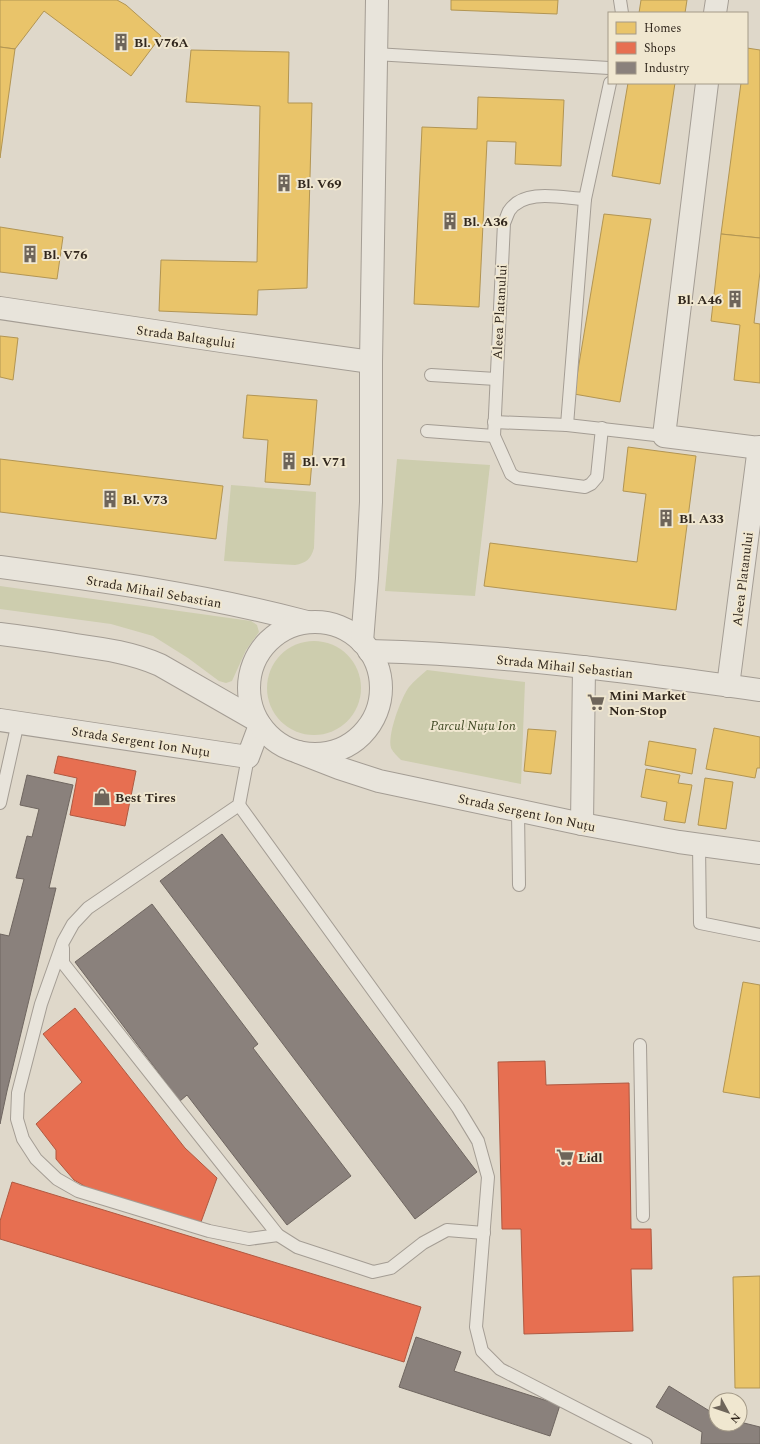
<svg xmlns="http://www.w3.org/2000/svg" width="760" height="1444" viewBox="0 0 760 1444" font-family="Spectral,serif">
<rect width="100%" height="100%" fill="#dfd8ca"/>
<g fill="#cdcdae">
<path d="M397,459L490,465L475,596L385,591Z"/>
<path d="M231,485L316,492L314,548C311,559 306,563 295,565L224,561Z"/>
<path d="M0,586L251,621L257,625L259,632L246,650L232,681L226,683L219,681L188,658L153,636L111,624L0,609Z"/>
<circle cx="314" cy="688" r="47"/>
<path d="M427,670L525,682L521,784L401,760C398,757 393,752 391,748C387,735 401,698 409,687C414,681 421,675 427,670Z"/>
</g>
<g fill="#e9c46a" stroke="#b29553">
<path d="M0,0H117L126,5L161,36L131,76L44,11L15,49L0,47Z"/>
<path d="M451,0H558L557,14L451,10Z"/>
<path d="M641,0H687L685,13H639Z"/>
<path d="M0,47L15,49L0,158Z"/>
<path d="M747,48L760,50V238L721,234L741,83H747Z"/>
<path d="M191,50L289,52L288,103H312L307,288L258,290L257,315L159,311L161,260L257,262L260,106L186,102Z"/>
<path d="M628,83H675L660,184L612,176Z"/>
<path d="M478,97L564,100L561,166L515,164L516,142L487,141L479,307L414,304L422,127L477,129Z"/>
<path d="M604,214L651,219L620,402L574,394Z"/>
<path d="M0,227L63,237L57,279L0,272Z"/>
<path d="M721,234L760,238V272L754,323L760,324V383L734,380L740,325L711,321Z"/>
<path d="M0,336L18,338L13,380L0,377Z"/>
<path d="M247,395L317,400L310,485L265,482L268,440L243,438Z"/>
<path d="M628,447L696,456L676,610L484,586L490,543L637,562L646,494L623,491Z"/>
<path d="M0,459L223,486L216,539L0,512Z"/>
<path d="M714,728L760,737V768H757L755,778L706,769Z"/>
<path d="M528,729L556,731L551,774L524,771Z"/>
<path d="M649,741L696,749L692,774L645,765Z"/>
<path d="M646,769L680,775L678,783L692,785L685,823L664,820L667,802L641,797Z"/>
<path d="M705,778L733,782L726,829L698,825Z"/>
<path d="M743,982L760,985V1098L723,1092Z"/>
<path d="M760,1276V1388H735L733,1277Z"/>
</g>
<g fill="#e76f51" stroke="#b05941">
<path d="M58,756L136,771L125,826L70,815L77,778L54,773Z"/>
<path d="M75,1008L185,1148L217,1178L201,1222L88,1188L74,1180L56,1159V1150L36,1124L82,1082L43,1034Z"/>
<path d="M545,1061L546,1085L629,1083L631,1229H651L652,1269H631L633,1331L524,1334L521,1229H502L498,1062Z"/>
<path d="M12,1182L421,1307L404,1362L0,1239V1221Z"/>
</g>
<g fill="#8a817c" stroke="#6f6660">
<path d="M27,775L73,785L49,888H56L7,1091L0,1124V934L9,936L24,879L16,878L27,836L32,837L39,809L20,805Z"/>
<path d="M222,834L477,1172L415,1219L160,881Z"/>
<path d="M152,904L258,1044L253,1048L351,1176L287,1225L187,1095L180,1101L75,962Z"/>
<path d="M416,1337L461,1352L454,1371L560,1405L550,1436L399,1387Z"/>
<path d="M669,1386L716,1415V1424H740V1422L760,1427V1444H701L702,1432L656,1407Z"/>
</g>
<g fill="none" stroke-linecap="round" stroke-linejoin="round">
<g stroke="#a49d94" stroke-width="14">
<g id="service">
<path d="M620,0L622,13"/>
<path d="M375,54L609,68"/>
<path d="M585,199C562,198 524,188 509,211C507,215 506,219 504,223L494,436L511,474L517,478L585,487L591,484L597,477L602,428"/>
<path d="M431,375L496,379"/>
<path d="M494,422L567,425L664,436"/>
<path d="M567,425L585,199L610,83"/>
<path d="M427,431L494,436"/>
<path d="M248,757L239,805L88,908L73,924L63,942L41,1004L18,1093L17,1119L23,1139L36,1159L57,1179L78,1191L209,1231L249,1239L278,1235"/>
<path d="M0,803L18,722"/>
<path d="M239,805L458,1108L478,1141L488,1177L476,1327L482,1351L500,1369L646,1444"/>
<path d="M518,811L519,885"/>
<path d="M699,845L700,923L760,935"/>
<path d="M63,948V963L278,1235L297,1247L373,1272L391,1268L423,1243L447,1230L484,1233"/>
<path d="M640,1045L643,1216"/>
</g>
</g>
<g stroke="#a49d94" stroke-width="24">
<g id="minor">
<path d="M715,13L717,0"/>
<path d="M707,83L664,436L760,448"/>
<path d="M0,308L228,342L371,362"/>
<path d="M728,686L759,447"/>
<path d="M0,720L248,757L260,725"/>
<path d="M298,752L339,768L379,781L582,824L679,842L760,853"/>
</g>
</g>
<g stroke="#a49d94" stroke-width="24">
<g id="tertiary">
<path d="M0,567C103,581 206,595 307,622"/>
<circle cx="315" cy="688" r="66"/>
<path d="M0,634C25,637 51,641 76,645C105,649 133,653 160,665L256,720"/>
<path d="M362,642L367,578L371,502V362L377,0"/>
<path d="M369,651C500,654 630,672 760,690"/>
<path d="M582,824L584,667"/>
</g>
</g>
<use href="#service" stroke="#e8e4db" stroke-width="12"/>
<use href="#minor" stroke="#e8e4db" stroke-width="22"/>
<use href="#tertiary" stroke="#e8e4db" stroke-width="22"/>
</g>
<defs>
<g id="building-bare" transform="scale(1.38)"><path d="M-4-6H4V6H1V3H-1V6H-4ZM-2.5-4.3h1.7v1.8h-1.7ZM.8-4.3h1.7v1.8H.8ZM-2.5-1h1.7V.8h-1.7ZM.8-1h1.7V.8H.8Z" fill="#6e655a" stroke="#f0e7d0" stroke-width="2.5" paint-order="stroke"/></g>
<g id="supermarket-bare" transform="scale(1.38)"><path d="M-6-5.5h2.5l.6 2H6L4.5 2H-2.5L-4.4-4H-6ZM-1.5 3.2a1.3 1.3 0 1 0 .1 0ZM3 3.2a1.3 1.3 0 1 0 .1 0Z" fill="#6e655a" stroke="#f0e7d0" stroke-width="2.5" paint-order="stroke"/></g>
<g id="shop-bare" transform="scale(1.38)"><path d="M-5-2.5h2.3a2.7 3.5 0 0 1 5.4 0H5L5.5 6h-11ZM-1.5-2.5h3a1.5 2.3 0 0 0-3 0Z" fill="#6e655a" stroke="#f0e7d0" stroke-width="2.5" paint-order="stroke"/></g>
</defs>
<g fill-rule="evenodd">
<use href="#building-bare" x="121" y="42"/>
<use href="#building-bare" x="284" y="183"/>
<use href="#building-bare" x="450" y="221"/>
<use href="#building-bare" x="30" y="254"/>
<use href="#building-bare" x="735" y="299"/>
<use href="#building-bare" x="289" y="461"/>
<use href="#building-bare" x="110" y="499"/>
<use href="#building-bare" x="666" y="518"/>
<use href="#supermarket-bare" x="596" y="702"/>
<use href="#shop-bare" x="102" y="797"/>
<use href="#supermarket-bare" x="565" y="1157"/>
</g>
<g text-anchor="middle" stroke-width="4" stroke-linejoin="round" paint-order="stroke">
<g font-size="13" font-weight="bold" fill="#31271d" stroke="#f0e7d0" text-anchor="start">
<text x="134" y="47">Bl. V76A</text>
<text x="297" y="188">Bl. V69</text>
<text x="463" y="226">Bl. A36</text>
<text x="43" y="259">Bl. V76</text>
<text x="722" y="304" text-anchor="end">Bl. A46</text>
<text x="302" y="466">Bl. V71</text>
<text x="123" y="504">Bl. V73</text>
<text x="679" y="523">Bl. A33</text>
<text x="609" y="700">Mini Market<tspan x="609" dy="15">Non-Stop</tspan></text>
<text x="115" y="802">Best Tires</text>
<text x="578" y="1162">Lidl</text>
</g>
<g font-size="13" fill="#31271d" stroke="#f0e7d0">
<text transform="translate(499 312) rotate(-87)" y="5">Aleea Platanului</text>
<text transform="translate(186 336) rotate(8)" y="5">Strada Baltagului</text>
<text transform="translate(742 579) rotate(-83)" y="5">Aleea Platanului</text>
<text transform="translate(154 591) rotate(10)" y="5">Strada Mihail Sebastian</text>
<text transform="translate(565 666) rotate(6)" y="5">Strada Mihail Sebastian</text>
<text transform="translate(141 741) rotate(9)" y="5">Strada Sergent Ion Nuțu</text>
<text transform="translate(527 812) rotate(12)" y="5">Strada Sergent Ion Nuțu</text>
</g>
<g font-size="13" font-style="italic" fill="#424b26" stroke="#f0e7d0">
<text x="473" y="730">Parcul Nuțu Ion</text>
</g>
</g>
<rect x="608" y="12" width="140" height="72" fill="#f0e7d0" stroke="#a49a88"/>
<rect x="616" y="22" width="20" height="12" fill="#e9c46a" stroke="#a49a88"/>
<text x="644" y="32" font-size="12" fill="#31271d">Homes</text>
<rect x="616" y="42" width="20" height="12" fill="#e76f51" stroke="#a49a88"/>
<text x="644" y="52" font-size="12" fill="#31271d">Shops</text>
<rect x="616" y="62" width="20" height="12" fill="#8a817c" stroke="#a49a88"/>
<text x="644" y="72" font-size="12" fill="#31271d">Industry</text>
<g transform="translate(728 1412) rotate(130)"><circle r="19" fill="#f0e7d0" stroke="#a49a88"/>
<path d="M0-3L7 15L0 10L-7 15Z" fill="#6e655a"/>
<text y="-6" font-size="11" font-weight="bold" text-anchor="middle" fill="#31271d">N</text>
</g>
</svg>
